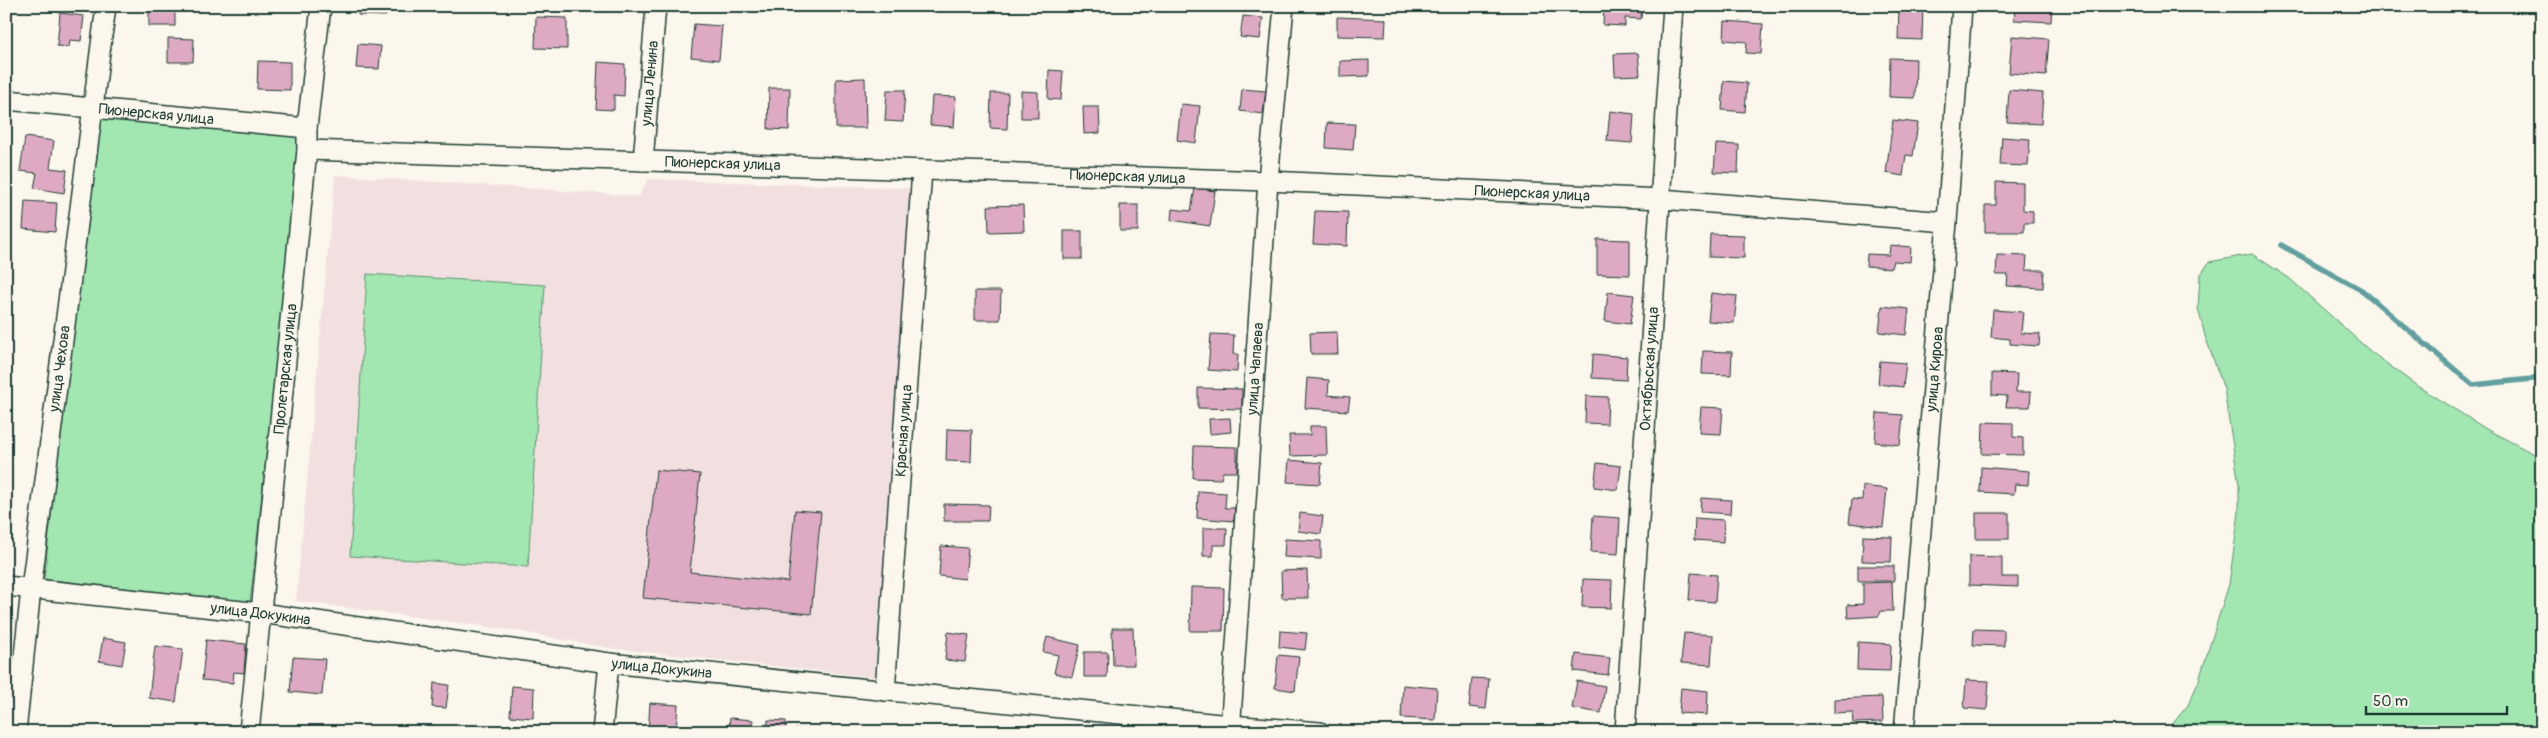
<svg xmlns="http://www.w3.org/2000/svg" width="2548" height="738" viewBox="0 0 2548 738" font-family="Pangolin,sans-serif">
<rect width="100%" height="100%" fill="#fbf7ec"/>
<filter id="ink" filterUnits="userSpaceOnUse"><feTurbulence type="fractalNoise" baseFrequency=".02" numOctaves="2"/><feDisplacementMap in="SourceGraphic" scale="10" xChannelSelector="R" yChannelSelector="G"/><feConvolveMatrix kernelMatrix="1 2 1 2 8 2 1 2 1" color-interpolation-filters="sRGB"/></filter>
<g filter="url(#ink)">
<path fill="#f2e0e0" d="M335,175L639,196L648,179L913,188L874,677L608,648L511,630L296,601Z"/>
<g fill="#a2e6b1" stroke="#609272">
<path d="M96,114L302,137L250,602L44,579Z"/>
<path d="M2252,254L2289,278L2370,351L2417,386L2488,430L2542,458V732H2166L2188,705L2198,683L2229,584L2239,512V485L2224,389L2205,336L2198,308L2200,276L2209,262Z"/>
<path d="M367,274L545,285L528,567L350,556Z"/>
</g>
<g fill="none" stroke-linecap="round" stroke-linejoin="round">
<path stroke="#629f9f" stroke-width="5.5" d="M2281,245L2363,291L2473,385L2542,378"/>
</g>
<g fill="#dda9c3" stroke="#1f3d34">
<rect x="149" y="6" width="26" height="20"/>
<path d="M358,6H386V16L358,15Z"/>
<path d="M1604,6H1642L1641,19L1625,18V26L1603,25Z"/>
<path d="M1899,6H1923L1922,40L1898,39Z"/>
<path d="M2015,6H2052L2051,22L2014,20Z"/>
<path d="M60,13L84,16L81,41L70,40L69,47L57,46Z"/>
<path d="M1243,16L1263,18L1260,39L1240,37Z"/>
<path d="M536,17L567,18V49L535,48Z"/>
<path d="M1337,17L1386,19L1385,37L1337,36Z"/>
<path d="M1725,21L1763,24L1761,54L1746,53L1747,42L1724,40Z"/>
<path d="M694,24L722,26L719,60L691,57Z"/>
<path d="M2012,36L2049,39L2046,76L2009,73Z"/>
<path d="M168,38L194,39L193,62H168Z"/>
<path d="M358,44L381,46L379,69L356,68Z"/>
<path d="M1638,53L1640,75L1615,76L1614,54Z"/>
<path d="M1890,58L1916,59L1915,98L1889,97Z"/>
<path d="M1369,60V76L1340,77V61Z"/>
<path d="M258,61L290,62V90L257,89Z"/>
<path d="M598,62L625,64L624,96L614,95V110L596,109Z"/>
<path d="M1049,70L1063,71L1061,100L1048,99Z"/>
<path d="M865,78L866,128H836V79Z"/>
<path d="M1724,81L1747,83L1745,112L1722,110Z"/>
<path d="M769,88H790L789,130L768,129Z"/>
<path d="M1242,89L1266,91L1263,114L1240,111Z"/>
<path d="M887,90H905L903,122L885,121Z"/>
<path d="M2009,90L2043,93L2041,124L2007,122Z"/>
<path d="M1021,91L1038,92V118H1021Z"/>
<path d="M991,93H1008L1007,129L990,128Z"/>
<path d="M932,96L956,97L954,127L930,125Z"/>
<path d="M1181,104L1200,106L1196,143L1177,140Z"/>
<path d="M1083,107H1099L1100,133L1084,134Z"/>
<path d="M1610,111L1634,114L1632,143L1607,141Z"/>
<path d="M1893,120L1918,123L1913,156L1906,155L1903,176L1886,173Z"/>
<path d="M1327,123L1355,124L1353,150L1326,148Z"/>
<path d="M25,137L54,141L50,168L67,170L64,193L34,188L37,173L20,171Z"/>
<path d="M2002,137L2030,139L2028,166L2000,165Z"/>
<path d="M1716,144L1739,145L1738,173L1714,172Z"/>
<path d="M1996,182L2023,183V210L2033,211V223H2024V232H1985V205H1996Z"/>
<path d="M1195,188L1215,191L1210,226L1171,220L1172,209L1191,211Z"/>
<path d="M25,201L57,203L55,232L23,229Z"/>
<path d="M1023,205L1024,231L989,232L988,206Z"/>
<rect x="1120" y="205" width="18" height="26"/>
<path d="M1315,211L1348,212L1347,246L1313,244Z"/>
<rect x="1064" y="231" width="18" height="28"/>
<path d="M1710,234L1744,235V258L1709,257Z"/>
<path d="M1597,239L1630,240V275L1597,274Z"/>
<path d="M1890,245L1911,247L1910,262L1893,261L1891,268L1866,266L1867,254L1889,255Z"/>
<path d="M1997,255L2027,256L2026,270H2044L2043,288L2007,286L2008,275H1996Z"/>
<path d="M975,291H1001L1000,320H975Z"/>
<path d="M1608,292L1634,295L1630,324L1605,321Z"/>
<path d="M1711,293L1737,296L1734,323L1708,321Z"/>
<path d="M1882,306L1909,309L1906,335L1879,332Z"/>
<path d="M1993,310L2023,312L2021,333L2040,334L2039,346L2010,344V339L1991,337Z"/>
<path d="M1337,332L1338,354H1311L1310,333Z"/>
<path d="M1211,334L1234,335L1233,354H1238L1237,372L1208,370Z"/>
<path d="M1703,351L1732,352L1731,375L1702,374Z"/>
<path d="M1593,354L1627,357L1626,380L1592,378Z"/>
<path d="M1880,361L1906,363L1903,387L1878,384Z"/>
<path d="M1992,373L2017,374L2016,392H2031L2030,407H2006L2007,396L1992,395Z"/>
<path d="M1307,378L1329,380L1328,395L1350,397L1348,411L1305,408Z"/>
<path d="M1198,388L1242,389V409L1198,408Z"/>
<path d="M1586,396L1608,397L1607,424L1585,423Z"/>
<path d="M1701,407L1723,408L1721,434L1699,433Z"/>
<path d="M1877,413L1903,415L1900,445L1875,442Z"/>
<path d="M1230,418L1231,432L1210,434L1209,419Z"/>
<path d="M1983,422L2013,423V437L2023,438V455L1982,454Z"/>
<path d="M1310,426H1326L1327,455L1290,456L1289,435H1310Z"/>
<path d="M947,429L972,430L971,462L946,461Z"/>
<path d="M1194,446L1237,447V472H1223L1221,479L1193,478Z"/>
<path d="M1289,460L1322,463L1320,484L1287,482Z"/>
<path d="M1597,463L1621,466L1618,490L1594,487Z"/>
<path d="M1981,467L2029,471L2028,485L2015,484L2014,494L1980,492Z"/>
<path d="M656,470L700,474L690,572L788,582L795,510L821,512L811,614L643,598Z"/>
<path d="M1863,486L1887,489L1883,527L1849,523L1852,499L1862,500Z"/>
<path d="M1198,491L1226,493L1225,508H1235L1234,521L1197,518Z"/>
<path d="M1701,498L1731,500L1730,514L1700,512Z"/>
<path d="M944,504L989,505L988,521H944Z"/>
<path d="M1300,513L1323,516L1321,534L1298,531Z"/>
<rect x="1976" y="513" width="33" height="26"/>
<path d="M1593,516L1620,518L1618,554L1591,552Z"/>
<path d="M1695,518L1724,520L1723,542L1694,540Z"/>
<path d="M1203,528H1227L1226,545H1213V556H1203Z"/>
<path d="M1863,536L1892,537L1891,562L1862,561Z"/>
<path d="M1285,539L1321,541V559L1284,557Z"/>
<path d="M941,546L968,548L965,579L939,576Z"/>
<path d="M1969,556L2002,557V577H2018V587L1969,585Z"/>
<rect x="1858" y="566" width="36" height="15"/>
<path d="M1307,570L1308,598H1282L1281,571Z"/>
<path d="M1691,573L1717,575L1715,602L1689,600Z"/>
<path d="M1583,579L1612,580L1611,608L1582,607Z"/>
<path d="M1892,582L1893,611H1881L1879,616L1848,618L1847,605L1863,604V583Z"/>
<path d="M1191,587L1224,588L1223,631H1190Z"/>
<path d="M6,619L13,620L9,653H6Z"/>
<path d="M1112,628H1133L1134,665H1113Z"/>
<path d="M1974,629L2004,630V646L1973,645Z"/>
<path d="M1280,631L1307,633L1305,650L1279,647Z"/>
<path d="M948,632L969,635L965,662L945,660Z"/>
<path d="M1684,633L1713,635L1711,665L1681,663Z"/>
<path d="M1047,637L1080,645L1072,677L1054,673L1058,655L1043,652Z"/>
<path d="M103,638L126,642L122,665L99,661Z"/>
<path d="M206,640L246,644L244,673L234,672L233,683L202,680Z"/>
<path d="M1858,642L1891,644L1890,671L1857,670Z"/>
<path d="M155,646L183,649L176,702L149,698Z"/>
<path d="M1084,652H1108L1107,677H1084Z"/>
<path d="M1576,654L1610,658L1608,675L1574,671Z"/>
<path d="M1278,655L1299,657L1295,691L1275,688Z"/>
<path d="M293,657L325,659L322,695L290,692Z"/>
<path d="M1472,678L1489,679L1486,709L1469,707Z"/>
<path d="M1966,680L1989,681L1987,710L1964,708Z"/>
<path d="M1577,681L1605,686L1601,713L1572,708Z"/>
<path d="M434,683L449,685L446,708L432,707Z"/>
<path d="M1403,685L1437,688L1435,720L1401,718Z"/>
<path d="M512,686L534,688L533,718L510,716Z"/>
<path d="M1681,688L1708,691L1707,715L1679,713Z"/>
<path d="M1882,697L1883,722L1853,723L1852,712L1834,713V699Z"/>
<path d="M650,703L678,705L676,732H648Z"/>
<path d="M730,718L753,720L752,732H716L717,727H729Z"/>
<path d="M768,720L786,721V732H767Z"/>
<path d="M280,726L319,729V732H280Z"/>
<path d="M69,729L96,731V732H69Z"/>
<rect x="796" y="729" width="20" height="3"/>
</g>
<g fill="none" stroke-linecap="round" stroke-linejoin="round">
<g stroke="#1f3d34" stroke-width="22">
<g id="minor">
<path id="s1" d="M6,100L307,128"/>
<path id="s2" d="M307,150L1268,181L1661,199L1947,222"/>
<path id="s3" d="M643,161L656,6"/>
<path id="s4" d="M6,586L261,613L609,663L1230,725L1320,732"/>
<path id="s5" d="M885,691L922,170"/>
<path id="s6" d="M16,732L31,589L106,6"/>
<path id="s7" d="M249,732L307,150V128L321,6"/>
<path d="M602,732L609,663"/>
<path id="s8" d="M1230,732L1268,181L1284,6"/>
<path id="s9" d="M1625,732L1673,6"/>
<path id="s10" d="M1904,732L1947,222L1962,6"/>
</g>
</g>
<use href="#minor" stroke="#fbf7ec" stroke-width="19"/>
</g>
</g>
<g text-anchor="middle" stroke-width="5" stroke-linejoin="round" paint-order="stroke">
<g font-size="15" fill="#1f3d34" stroke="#fbf7ec">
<text dy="5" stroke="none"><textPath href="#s3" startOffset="78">улица Ленина</textPath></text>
<text dy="5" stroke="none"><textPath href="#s1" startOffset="151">Пионерская улица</textPath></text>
<text dy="5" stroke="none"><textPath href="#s2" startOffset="416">Пионерская улица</textPath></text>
<text dy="5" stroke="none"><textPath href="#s2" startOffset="821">Пионерская улица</textPath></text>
<text dy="5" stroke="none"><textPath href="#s2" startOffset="1226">Пионерская улица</textPath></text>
<text dy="5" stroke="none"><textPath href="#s6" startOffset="366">улица Чехова</textPath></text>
<text dy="5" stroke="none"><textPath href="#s7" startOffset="365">Пролетарская улица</textPath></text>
<text dy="5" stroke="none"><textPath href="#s8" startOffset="364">улица Чапаева</textPath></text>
<text dy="5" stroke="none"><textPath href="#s9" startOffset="364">Октябрьская улица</textPath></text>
<text dy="5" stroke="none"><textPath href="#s10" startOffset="364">улица Кирова</textPath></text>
<text dy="5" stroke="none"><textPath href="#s5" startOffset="261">Красная улица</textPath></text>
<text dy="5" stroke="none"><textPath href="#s4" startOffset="256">улица Докукина</textPath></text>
<text dy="5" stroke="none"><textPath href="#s4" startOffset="661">улица Докукина</textPath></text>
</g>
</g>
<rect width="2548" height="738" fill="none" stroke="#fbf7ec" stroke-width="25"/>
<rect x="12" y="12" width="2523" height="713" fill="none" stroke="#1f3d34" stroke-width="2" filter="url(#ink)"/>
<path d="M2366 706v8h141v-8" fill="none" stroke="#1f3d34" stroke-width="2.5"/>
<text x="2373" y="706" font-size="15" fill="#1f3d34" stroke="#fbf7ec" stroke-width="4" paint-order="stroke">50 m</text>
</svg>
